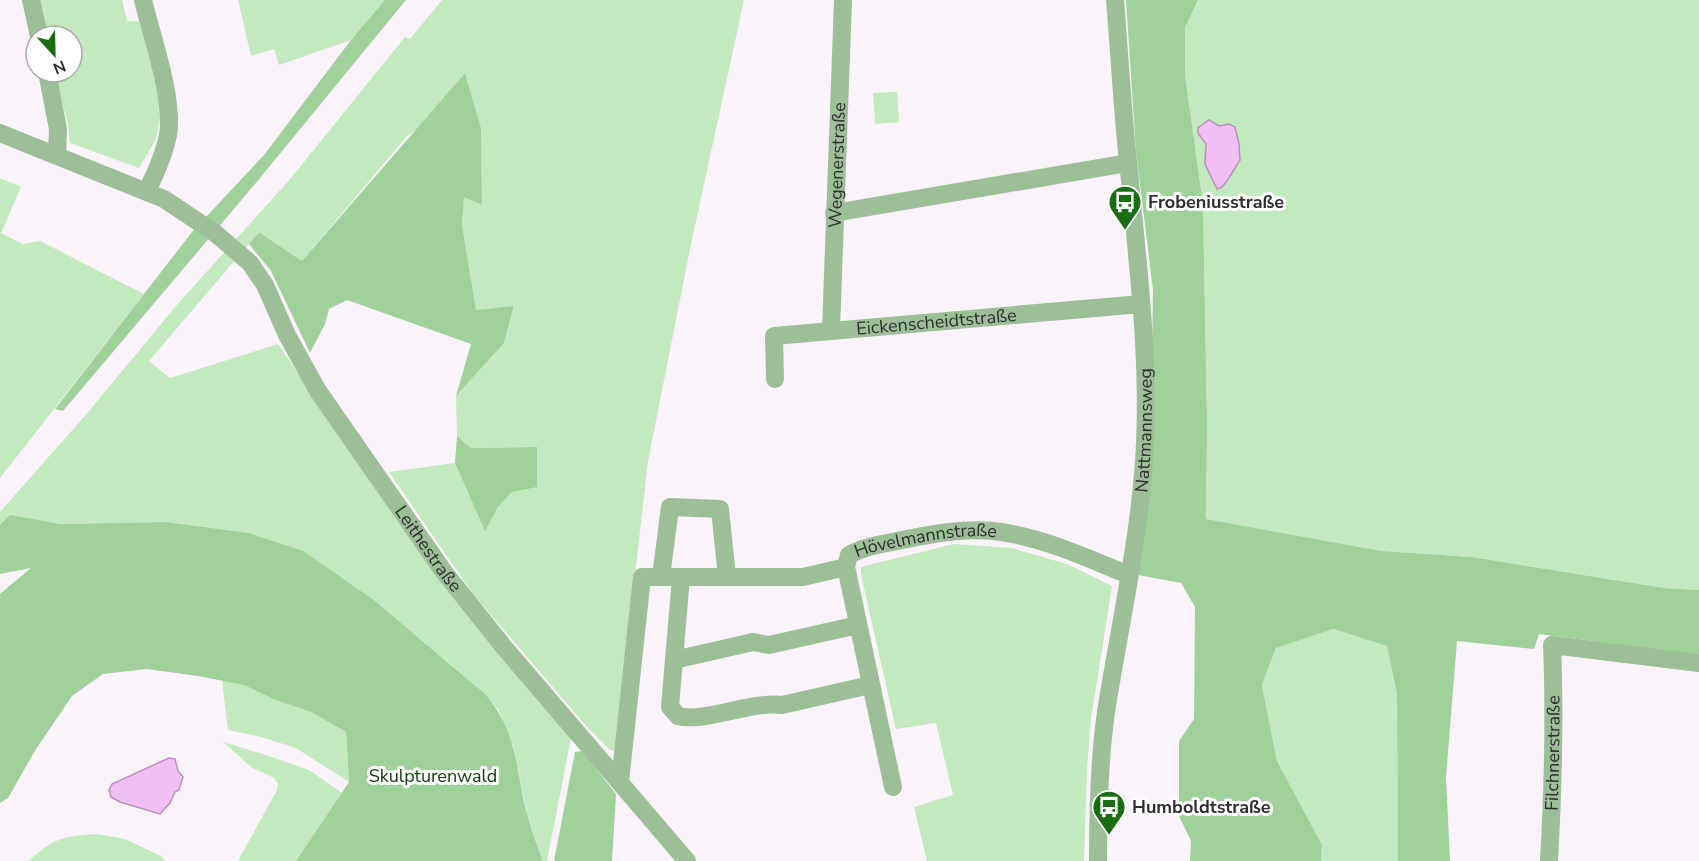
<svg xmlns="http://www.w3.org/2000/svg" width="1699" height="861" viewBox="0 0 1699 861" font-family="'Nunito Sans',sans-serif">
<rect width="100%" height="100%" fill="#faf3fa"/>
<g fill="#c3e9be">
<path d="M36,0H122L127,21L143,22L162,108L156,139L139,168L70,143L68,124L54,72H72V36H45Z"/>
<path d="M238,0H385L351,40L279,65L274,49L251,56Z"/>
<path d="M442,0H744L691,244L648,461L615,751L610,750L587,727L473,594L389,472L455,463L485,530L498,507L512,492L536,447L471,448L457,436L456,396L504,343L514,307L476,311L462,225L464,196L482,205L481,128L465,73L417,129L407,136L302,261L259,232L149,361L170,378L278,344L314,396L571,738L547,861H543L528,817L513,745L498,709L468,679L374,600L339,576L165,522L61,524L10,516L0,525V512L90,410L175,307L291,178L405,37L410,39Z"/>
<path d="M1198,0H1699V590L1664,588L1472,557L1382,551L1206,519L1207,423L1203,204L1185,75V28Z"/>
<path d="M897,92L899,122L875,124L873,93Z"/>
<path d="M0,178L21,187L1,233L23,244L40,241L144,294L0,478Z"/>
<path d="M954,544L1012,548L1067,564L1112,586L1091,719L1087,768L1084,861H927L914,807L953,795L936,723L896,729L861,575V567Z"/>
<path d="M1333,629L1387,646L1397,694L1398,861H1321L1322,845L1277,761L1262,685L1276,648Z"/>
<path d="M222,680L244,685L275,700L311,712L346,732L349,782L296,748L261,737L228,730Z"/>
<path d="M223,742L266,755L309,770L342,793L296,861H238L277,790L278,784L274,778L251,767Z"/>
<path d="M97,834L125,839L161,856L165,861H29C53,838 64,836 97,834Z"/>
</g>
<g fill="#a1d19b">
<path d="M385,0H406L255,184L63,411L55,409L192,232L264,155L351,40Z"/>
<path d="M1126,0H1198L1185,28V75L1203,204L1207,423L1206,519L1382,551L1472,557L1664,588L1699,590V655L1539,634L1534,649L1457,641L1446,777L1450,861H1398L1397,694L1387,646L1333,629L1276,648L1262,685L1277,761L1322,845L1321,861H1190L1191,841L1179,816V741L1194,719L1195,607L1181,583L1133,574L1151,426L1153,290L1136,152Z"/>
<path d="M465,73L481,128L482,205L464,197L462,225L476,310L514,306L504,343L456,396L471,344L347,300L329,309L325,324L310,353L271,271L249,244L259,232L302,261Z"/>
<path d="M457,436L471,448L537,447V487L512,492L498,507L485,531L455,463Z"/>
<path d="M10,515L61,524L165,522L248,533L303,551L374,600L484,693C519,732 515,771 528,817C532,832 538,847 543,861H296L349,782L346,732L311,712L275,700L244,685L198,676L147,669L103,674L72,696L36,749L8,798L0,803V594L31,568L0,574V525Z"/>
<path d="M582,751L616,794L612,861H554L575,752Z"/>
</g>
<g fill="#f1bff3" stroke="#b793b8" stroke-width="1.5">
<path d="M1209,120L1219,126L1229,124L1235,127L1239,144L1240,160L1227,181L1222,187L1217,189L1205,164L1206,144L1198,133V128Z"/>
<path d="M169,758L175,759L178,771L183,777L179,790L175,792L170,803L160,814L120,802L111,797L109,790L112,784Z"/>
</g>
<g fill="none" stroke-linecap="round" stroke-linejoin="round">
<g stroke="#9cbf98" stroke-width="18">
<path d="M31,0L39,36"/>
<path d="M143,0C152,38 174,98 168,135C164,155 155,174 147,191"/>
<path d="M47,72L58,129L57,155"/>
<path id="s1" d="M0,133L164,199L215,233L250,263L265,285L287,335L318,391L444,572L503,646L687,861"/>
<path d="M834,213L1128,163"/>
<path id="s2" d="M831,330L843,0"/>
<path id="s3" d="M775,379L774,336L1141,304"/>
<path d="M661,577L670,507L720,509L727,577"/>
<path d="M681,577L670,707L678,716C704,723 750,701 782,705L870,685"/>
<path d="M674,660L753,642L769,645L858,625"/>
<path d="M620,782L642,577H803L846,567"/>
<path id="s4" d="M893,787L846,567L849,555C865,546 884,544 902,540C932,534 963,528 993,531C1041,536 1086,558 1129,575"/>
<path id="s5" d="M1098,861C1098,811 1099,761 1106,712C1120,623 1141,533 1145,443C1149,355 1138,267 1130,181C1123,121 1120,60 1115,0"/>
<path id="s6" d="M1549,861C1553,789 1555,717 1552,645L1699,663"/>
</g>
</g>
<defs>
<g id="bus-pin" transform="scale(1.725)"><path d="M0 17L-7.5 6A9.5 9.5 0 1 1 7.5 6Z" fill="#1a6d13" stroke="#fff"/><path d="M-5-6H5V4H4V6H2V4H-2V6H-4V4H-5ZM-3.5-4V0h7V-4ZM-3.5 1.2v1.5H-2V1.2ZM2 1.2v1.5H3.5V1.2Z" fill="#fff"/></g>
</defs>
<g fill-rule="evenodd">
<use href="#bus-pin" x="1125" y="202"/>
<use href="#bus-pin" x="1109" y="807"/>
</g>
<g text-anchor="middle" stroke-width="6" stroke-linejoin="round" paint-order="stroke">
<g font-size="18" fill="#2f2d2f" stroke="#fff">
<text dy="6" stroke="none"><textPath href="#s2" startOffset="165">Wegenerstraße</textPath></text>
<text dy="6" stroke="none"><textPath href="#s3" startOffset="206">Eickenscheidtstraße</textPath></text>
<text dy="6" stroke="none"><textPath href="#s5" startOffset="434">Nattmannsweg</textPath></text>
<text dy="6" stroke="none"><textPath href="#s4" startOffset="316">Hövelmannstraße</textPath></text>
<text dy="6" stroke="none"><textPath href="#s1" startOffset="622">Leithestraße</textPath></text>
<text dy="6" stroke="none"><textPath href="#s6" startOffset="108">Filchnerstraße</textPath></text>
</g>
<g font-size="18" font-weight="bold" fill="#2f2d2f" stroke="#fff" text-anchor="start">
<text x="1148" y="208">Frobeniusstraße</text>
<text x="1132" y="813">Humboldtstraße</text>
</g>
<g font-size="18" fill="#093b05" stroke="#fff">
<text x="433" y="782">Skulpturenwald</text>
</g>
</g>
<g transform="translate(54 54) rotate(158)"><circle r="28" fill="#ffffff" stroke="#acabac" stroke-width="1.5"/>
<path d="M0-4.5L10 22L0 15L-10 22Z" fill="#1a6d13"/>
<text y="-9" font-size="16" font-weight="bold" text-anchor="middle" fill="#2f2d2f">N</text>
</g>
</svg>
